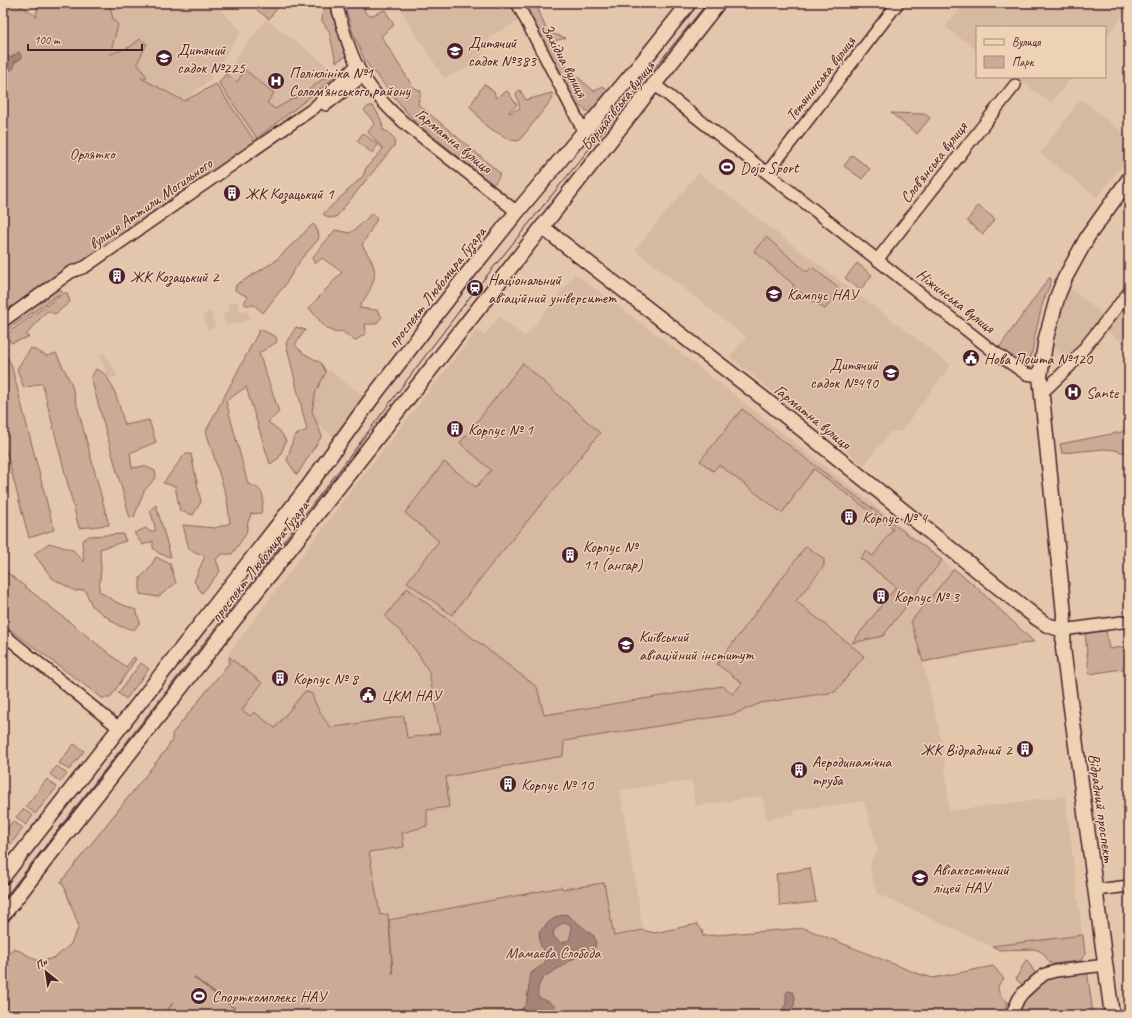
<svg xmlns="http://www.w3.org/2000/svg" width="1132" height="1018" viewBox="0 0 1132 1018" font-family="Caveat,sans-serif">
<rect width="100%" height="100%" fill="#e3c7ac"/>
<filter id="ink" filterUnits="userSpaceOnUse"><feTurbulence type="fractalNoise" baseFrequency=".025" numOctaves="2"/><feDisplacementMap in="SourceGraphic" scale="8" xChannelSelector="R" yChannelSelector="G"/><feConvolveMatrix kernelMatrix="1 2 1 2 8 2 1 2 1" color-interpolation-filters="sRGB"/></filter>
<g filter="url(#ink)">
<g fill="#d6b9a1">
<path d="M100,3H215L241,31L210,80L184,101L83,47Z"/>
<path d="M406,3H509L518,21L491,36L478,63L444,78L401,11Z"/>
<path d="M964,3H1129V9L1105,38V27H977V50L945,27Z"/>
<path d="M266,19L323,62L336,78L306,105L256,143L216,84Z"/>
<path d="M1015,77H1072L1051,103Z"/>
<path d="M1081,99L1129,138V157L1097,197L1040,153Z"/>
<path d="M698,173L951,365L900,432H890L885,439L864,465L730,357L746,337L635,250Z"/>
<path d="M575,274L690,360L894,521L946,563L1034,642L923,663L939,729L945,762L949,811L1065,796L1085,955L1080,961L1051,964L1042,952L1035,949L1000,950L876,893L870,868L871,859L878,852L864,801L795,810L794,814L767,819L762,796L695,806L692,781L620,790L643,930L614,936L603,884L563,889L562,887L389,920L398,1015H3V961L13,947L40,961L55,957L69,945L78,927L64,889L60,882L172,741L171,734L228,663V654L340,505L477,330L484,336L499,317L525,337Z"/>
<path d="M1068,286L1107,318L1070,362L1050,344Z"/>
<path d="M1129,296V348L1104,328Z"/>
<path d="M237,301L240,313L248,311L250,320L226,326L223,313L229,312L227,304Z"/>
<path d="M211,312L215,328L207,330L203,314Z"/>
<path d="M104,354L114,369L117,377L106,379V371L99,355Z"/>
<path d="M329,370L365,397L335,438L311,418L303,403Z"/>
</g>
<g fill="#caab96" stroke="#8a6560">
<path d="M3,3H16L26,9L37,17L36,15L38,5L47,3H109L113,19L118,25L110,54L130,47L140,39L147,44L137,63L147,77L141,78L184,101L216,84L258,146L3,319Z"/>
<path d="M262,3H281L269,19L257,10Z"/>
<path d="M321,3H329L346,56L336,62L329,31L322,21L323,9Z"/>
<path d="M344,3H363L365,12L370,16L385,10L394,25L381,36L413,87L421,91L418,104L500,173L498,179L493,185L413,120L365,61L353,33Z"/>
<path d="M520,3H536L547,32L566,38L554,41L560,58L568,69L594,91L603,86L607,91L592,114L576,104Z"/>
<path d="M245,70L274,93L267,103L275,109L307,91L331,73L334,78L257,138L219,83L226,74L237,82Z"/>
<path d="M484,84L494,92L496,98L507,91L517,105L509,112L510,113L520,108L516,93L520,90L526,100L552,93L553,98L519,141L510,140L486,126L470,106Z"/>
<path d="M369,106H373C378,113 383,122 383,130L388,132L395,139L394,146L336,217L329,218L323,214L363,176L366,168L383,149L368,132L374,124L372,120L364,110Z"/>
<path d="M891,113L925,114L930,118L917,134Z"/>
<path d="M363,133L378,145L372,153L357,141Z"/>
<path d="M852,155L870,169L862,179L844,166Z"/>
<path d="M978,206L995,219L983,234L967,221Z"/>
<path d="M372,213L377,219L362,245C366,251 369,256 372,262C380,279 367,294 359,308L377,310L382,317L376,324H365L366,333L355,341L342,331L335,333L324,326L309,308L342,272L322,258L315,264L312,258L335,230L350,233L357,228Z"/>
<path d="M313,224L316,227L319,235L318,240L301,259L285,285L276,296L263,313L254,305H246L244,302L248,297L235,290L236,285L274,262Z"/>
<path d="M766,237L807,272L812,267L837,287L839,291L837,294L825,309C814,302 803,295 792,287L794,285L754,251Z"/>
<path d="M857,263L872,275L860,290L845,278Z"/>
<path d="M1049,278H1051V282L1043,302L1035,335L1031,358L1028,364L1023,365L998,349Z"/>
<path d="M59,288L62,292L3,333V328Z"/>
<path d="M64,293H67L70,302L55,314L47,311L26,335L29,337L11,343L9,339V332Z"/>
<path d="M296,327L305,330L295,345L303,353L321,363L326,372L316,391L312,411L322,436L312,451L297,475L287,460L294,436L307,430L286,343Z"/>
<path d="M260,329L276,337L277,342L259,353L279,412L268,422L280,431L286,441L279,458L270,464L246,387L226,401L248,484C265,489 265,497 261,513L251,514L248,522L246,534L232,554H222L216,559L220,571L209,585L202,593L194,581L205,556L197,553L189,549L183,525L215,528L230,523L227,499L206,431Z"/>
<path d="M31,348L47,356L56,353L71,383L109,525L79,528L42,383L24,388L17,369Z"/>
<path d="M3,351L11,364L54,530L29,538L3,440Z"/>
<path d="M523,363L600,433L487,570L452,615L407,582L439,541L405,513L444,462L476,487L491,470L460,443Z"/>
<path d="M96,369C113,373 120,410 125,425L149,420L156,442L130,453L132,468L144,466L155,471L156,477L144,491L134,517L130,518L91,378Z"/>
<path d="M742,409L822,471L942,560L883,636L852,643L896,587L860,558L866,551L873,556L893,529L814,469L793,496L794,497L782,513L719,465L713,471L700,461Z"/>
<path d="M1129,421V454L1115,450L1104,449L1062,453L1060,444L1122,432Z"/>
<path d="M185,454H191L201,502L193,515L180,511L175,486L163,483Z"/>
<path d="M156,505L171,557L160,554L153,548V541L143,545L134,533L146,528L150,532L156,530L150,510Z"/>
<path d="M123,534L126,541L100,549L101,569L99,591L116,602L136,610L140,622L134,630L119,626L92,606L85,590L75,591L52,578L34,554L49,543L73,550L84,562L82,541L89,536Z"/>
<path d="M806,546L824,559V566L796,601L864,656L835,692L761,703L734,714L564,741L563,756L446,777L449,807L427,810V826L402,833L404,847L369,852L380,915L388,914L393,975L389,920L562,887L563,889L604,883L614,936L643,930L654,933L697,924L702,930L703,936L804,928L916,973L933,978L993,966L1004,979C993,987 999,996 1008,1002L1002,1015H244L194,977V978L243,1015H164L173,1003L163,1015H120L117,1013L119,1015H3V962L14,948L40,962L56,957L70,945L79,927L65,888L61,882L165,751L172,740V734L230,662L229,657L262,683L242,710L250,716L254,712L275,728L305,691L312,694C316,707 322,716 330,727L342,726L404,716L407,738L440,733L429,672L419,655L403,634L385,617L407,588L537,687L544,715L723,686L733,694L742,683L717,664Z"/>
<path d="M156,557L170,564L176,583L158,597L140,594V578L149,569Z"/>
<path d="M3,569L126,667L134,657L136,659L110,698H102L3,624Z"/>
<path d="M954,569L972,583L1034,642L948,656L923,662L911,621Z"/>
<path d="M1106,631L1109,649L1129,646V668L1089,674L1085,632Z"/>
<path d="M141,663L149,669L126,699L118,693Z"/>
<path d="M74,744L84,751L69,770L59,763Z"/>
<path d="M57,766L67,774L60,782L50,774Z"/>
<path d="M47,779L57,787L35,814L26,806Z"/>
<path d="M23,809L33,816L26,825L16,817Z"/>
<path d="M13,821L23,828L11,844L3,838V834Z"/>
<path d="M810,868L816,902L780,906L776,874Z"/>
<path d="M1083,935L1085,955L1080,961L1051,964L1042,952L1035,949L1000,950L992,946Z"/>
<path d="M1026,960H1027L1035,973L1022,985L1016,979Z"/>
<path d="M1087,970L1093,1015H1014L1020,999L1047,976Z"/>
</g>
<g fill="#a68478" stroke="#815c59" fill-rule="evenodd">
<path d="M3,50L10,58L19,52L22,58L14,63V68L3,75Z"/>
<path d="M566,914L594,936L596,941L595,948L589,953L586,951L546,976C539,983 537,987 538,997C548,1002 557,1003 557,1015H521L522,1008L526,1005L531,973L545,963L546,954L540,944L539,932L544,927L546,928L545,925L556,917ZM566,923L570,924C572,930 571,934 569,940L561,943L554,937L553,932L560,924Z"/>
<path d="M788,991L793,992L795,997L794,1006L785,1015H779L786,1004V993Z"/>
</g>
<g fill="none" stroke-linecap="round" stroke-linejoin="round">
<g stroke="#4a1f2b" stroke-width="14">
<g id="minor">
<path d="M336,3C342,24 347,45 357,65C369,89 388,109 408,126L517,212"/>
<path d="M517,3L584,132"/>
<path d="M654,84L993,351L1026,374L1040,376"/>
<path d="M326,105L363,76"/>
<path d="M767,173L898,3"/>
<path d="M877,260L1015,85"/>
<path d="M3,321L71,272L85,267L314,108L357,65"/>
<path d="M1042,393L1070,366L1129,292"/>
<path d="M1063,630L1129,621"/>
<path d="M3,634L119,728"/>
<path d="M1096,890L1129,886"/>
<path d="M1011,1015L1019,998L1023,993L1036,981L1045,974L1056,971L1106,965"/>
</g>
</g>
<g stroke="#4a1f2b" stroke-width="17">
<g id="major">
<path d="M542,227L763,398L1038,619L1047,625L1063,630"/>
<path d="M3,877L310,484L372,398L468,273L517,212L647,56L689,3"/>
<path d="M3,915L44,862L718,3"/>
<path d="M1112,1015L1063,648L1064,614L1040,376L1046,338L1058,295L1065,278L1088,236L1129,179"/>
</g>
</g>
<use href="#minor" stroke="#edd2b4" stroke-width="11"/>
<use href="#major" stroke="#edd2b4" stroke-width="14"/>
<path stroke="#4a1f2b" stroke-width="1" d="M3,900L344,464L422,360L476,289L707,3"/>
</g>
</g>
<defs>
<g id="school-disc" transform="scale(0.9)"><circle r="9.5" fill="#4a1f2b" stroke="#edd2b4"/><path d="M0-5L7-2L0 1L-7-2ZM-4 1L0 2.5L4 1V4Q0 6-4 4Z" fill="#fff"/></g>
<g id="hospital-disc" transform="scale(0.9)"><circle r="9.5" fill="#4a1f2b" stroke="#edd2b4"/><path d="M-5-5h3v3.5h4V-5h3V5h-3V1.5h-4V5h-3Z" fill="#fff"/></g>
<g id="stadium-disc" transform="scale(0.9)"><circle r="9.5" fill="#4a1f2b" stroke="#edd2b4"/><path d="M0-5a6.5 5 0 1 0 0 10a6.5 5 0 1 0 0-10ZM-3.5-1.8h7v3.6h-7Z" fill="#fff"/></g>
<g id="building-disc" transform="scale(0.9)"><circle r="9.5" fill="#4a1f2b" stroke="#edd2b4"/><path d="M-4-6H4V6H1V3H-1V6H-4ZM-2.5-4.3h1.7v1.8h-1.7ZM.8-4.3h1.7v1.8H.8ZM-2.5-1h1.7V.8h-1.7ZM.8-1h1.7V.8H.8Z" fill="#fff"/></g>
<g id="station-disc" transform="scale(0.9)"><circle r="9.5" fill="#4a1f2b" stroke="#edd2b4"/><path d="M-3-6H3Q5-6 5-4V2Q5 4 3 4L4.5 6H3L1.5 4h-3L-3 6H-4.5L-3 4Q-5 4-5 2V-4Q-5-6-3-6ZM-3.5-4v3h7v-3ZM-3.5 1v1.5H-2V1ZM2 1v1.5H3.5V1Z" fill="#fff"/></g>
<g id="university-disc" transform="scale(0.9)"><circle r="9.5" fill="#4a1f2b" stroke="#edd2b4"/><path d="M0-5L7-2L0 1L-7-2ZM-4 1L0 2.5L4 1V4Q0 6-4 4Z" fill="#fff"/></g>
<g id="civic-disc" transform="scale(0.9)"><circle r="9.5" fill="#4a1f2b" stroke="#edd2b4"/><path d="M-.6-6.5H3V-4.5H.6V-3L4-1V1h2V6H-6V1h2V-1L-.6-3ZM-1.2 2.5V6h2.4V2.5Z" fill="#fff"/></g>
</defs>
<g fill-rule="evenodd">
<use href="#school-disc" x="455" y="51"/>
<use href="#school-disc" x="164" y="58"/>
<use href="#hospital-disc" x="276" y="81"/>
<use href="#stadium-disc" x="727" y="167"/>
<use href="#building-disc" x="232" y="193"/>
<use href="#building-disc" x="117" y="276"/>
<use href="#station-disc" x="475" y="288"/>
<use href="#university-disc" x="774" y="294"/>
<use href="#civic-disc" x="971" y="358"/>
<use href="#school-disc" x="891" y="373"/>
<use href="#hospital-disc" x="1073" y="392"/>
<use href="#building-disc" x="455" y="429"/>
<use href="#building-disc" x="849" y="517"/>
<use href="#building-disc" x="570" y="555"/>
<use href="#building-disc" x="881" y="596"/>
<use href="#university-disc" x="626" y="645"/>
<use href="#building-disc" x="280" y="678"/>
<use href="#civic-disc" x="368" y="695"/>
<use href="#building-disc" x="1025" y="749"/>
<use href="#building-disc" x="799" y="770"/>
<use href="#building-disc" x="508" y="784"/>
<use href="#school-disc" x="920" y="878"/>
<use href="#stadium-disc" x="199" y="996"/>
</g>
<g text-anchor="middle" stroke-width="3" stroke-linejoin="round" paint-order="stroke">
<g font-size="16" fill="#4a1f2b" stroke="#edd2b4" text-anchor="start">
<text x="468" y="48">Дитячий<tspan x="468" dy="18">садок №383</tspan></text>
<text x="177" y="55">Дитячий<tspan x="177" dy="18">садок №225</tspan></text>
<text x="289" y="78">Поліклініка №1<tspan x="289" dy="18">Солом'янського району</tspan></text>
<text x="740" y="173">Dojo Sport</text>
<text x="245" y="199">ЖК Козацький 1</text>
<text x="130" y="282">ЖК Козацький 2</text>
<text x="488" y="285">Національний<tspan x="488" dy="18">авіаційний університет</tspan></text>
<text x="787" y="300">Кампус НАУ</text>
<text x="984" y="364">Нова Пошта №120</text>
<text x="878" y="370" text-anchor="end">Дитячий<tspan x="878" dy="18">садок №490</tspan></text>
<text x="1086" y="398">Sante</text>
<text x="468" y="435">Корпус № 1</text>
<text x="862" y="523">Корпус № 4</text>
<text x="583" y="552">Корпус №<tspan x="583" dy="18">11 (ангар)</tspan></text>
<text x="894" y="602">Корпус № 3</text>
<text x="639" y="642">Київський<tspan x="639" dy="18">авіаційний інститут</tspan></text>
<text x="293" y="684">Корпус № 8</text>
<text x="381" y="701">ЦКМ НАУ</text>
<text x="1012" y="755" text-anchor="end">ЖК Відрадний 2</text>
<text x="812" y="767">Аеродинамічна<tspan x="812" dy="18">труба</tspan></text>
<text x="521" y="790">Корпус № 10</text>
<text x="933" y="875">Авіакосмічний<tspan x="933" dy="18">ліцей НАУ</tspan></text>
<text x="212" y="1002">Спорткомплекс НАУ</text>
</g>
<g font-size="16" fill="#4a1f2b" stroke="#edd2b4">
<text transform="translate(565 60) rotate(62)" y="6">Західна вулиця</text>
<text transform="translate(820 78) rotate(-52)" y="6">Тетянинська вулиця</text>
<text transform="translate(617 105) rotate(-52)" y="6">Борщагівська вулиця</text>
<text transform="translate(454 140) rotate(39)" y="6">Гарматна вулиця</text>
<text transform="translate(933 162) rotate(-52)" y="6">Слов'янська вулиця</text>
<text transform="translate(150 203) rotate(-35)" y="6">вулиця Аттили Могильного</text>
<text transform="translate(436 287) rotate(-52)" y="6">проспект Любомира Гузара</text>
<text transform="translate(956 300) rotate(38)" y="6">Ніжинська вулиця</text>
<text transform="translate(813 416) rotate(39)" y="6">Гарматна вулиця</text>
<text transform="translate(259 561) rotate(-52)" y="6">проспект Любомира Гузара</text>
<text transform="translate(1102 808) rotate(82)" y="6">Відрадний проспект</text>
</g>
<g font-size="16" fill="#5d343b" stroke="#edd2b4">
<text x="92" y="159">Орлятко</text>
<text x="553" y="958">Мамаєва Слобода</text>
</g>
</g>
<rect width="1132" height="1018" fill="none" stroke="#edd2b4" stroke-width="16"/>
<rect x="8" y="8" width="1116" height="1002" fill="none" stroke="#4a1f2b" stroke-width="1.5" filter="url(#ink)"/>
<rect x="976" y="26" width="130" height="52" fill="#edd2b4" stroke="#ac8a7d"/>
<rect x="984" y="39" width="20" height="6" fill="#edd2b4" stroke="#ac8a7d"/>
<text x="1012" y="46" font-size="12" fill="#4a1f2b">Вулиця</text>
<rect x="984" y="56" width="20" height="12" fill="#caab96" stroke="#ac8a7d"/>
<text x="1012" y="66" font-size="12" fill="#4a1f2b">Парк</text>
<g transform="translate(46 972) rotate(330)" stroke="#edd2b4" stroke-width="3" paint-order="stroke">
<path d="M0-3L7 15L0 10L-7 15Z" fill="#4a1f2b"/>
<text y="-6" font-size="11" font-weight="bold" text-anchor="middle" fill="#4a1f2b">Пн</text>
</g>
<path d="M28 44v6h114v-6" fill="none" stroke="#4a1f2b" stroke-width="2"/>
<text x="34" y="44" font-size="12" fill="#4a1f2b" stroke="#edd2b4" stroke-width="3" paint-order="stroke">100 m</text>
</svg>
